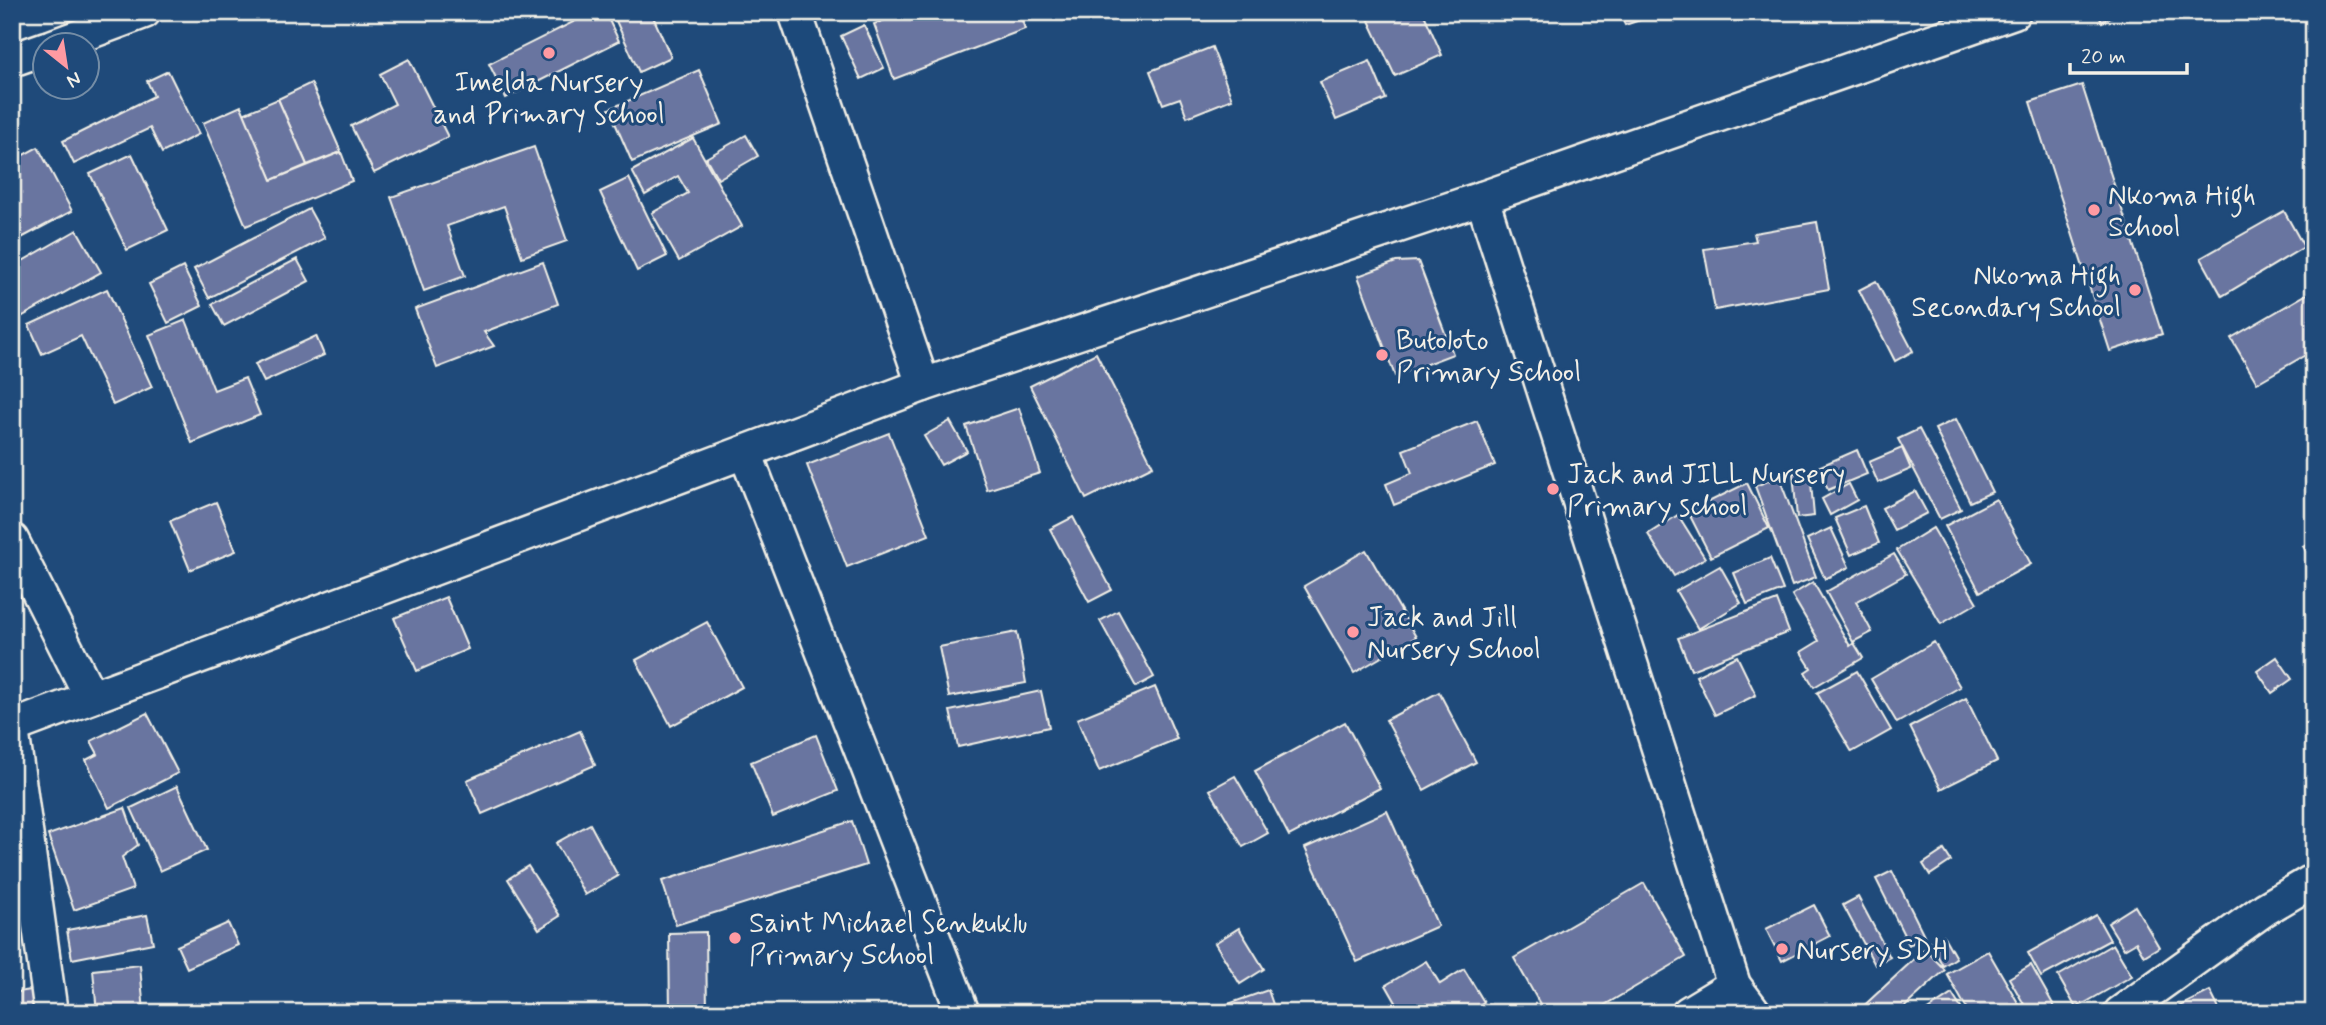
<svg xmlns="http://www.w3.org/2000/svg" width="2326" height="1025" viewBox="0 0 2326 1025" font-family="Mynerve,sans-serif">
<rect width="100%" height="100%" fill="#1f4a7a"/>
<filter id="ink" filterUnits="userSpaceOnUse"><feTurbulence type="fractalNoise" baseFrequency=".0143" numOctaves="2"/><feDisplacementMap in="SourceGraphic" scale="14" xChannelSelector="R" yChannelSelector="G"/><feConvolveMatrix kernelMatrix="1 2 1 2 8 2 1 2 1" color-interpolation-filters="sRGB"/></filter>
<g filter="url(#ink)">
<g fill="#6975a0" stroke="#f4f1e8" stroke-width="2">
<path d="M593,12H605L619,41L506,98L489,64Z"/>
<path d="M612,12H651L671,57L639,72Z"/>
<path d="M906,12H1019L1025,29L894,79L874,24Z"/>
<path d="M1365,12H1423L1442,55L1395,76Z"/>
<path d="M1619,12H1651L1652,16L1625,25Z"/>
<path d="M2097,12H2119L2102,22Z"/>
<path d="M864,25L884,68L861,79L841,36Z"/>
<path d="M1212,47L1232,99L1187,117L1180,98L1163,104L1150,71Z"/>
<path d="M409,59L448,137L374,173L351,126L395,104L380,74Z"/>
<path d="M1370,61L1386,99L1336,120L1320,82Z"/>
<path d="M699,70L722,124L632,162L609,109Z"/>
<path d="M168,71L199,134L162,153L150,128L74,164L63,141L154,96L147,81Z"/>
<path d="M311,83L341,152L307,165L278,99Z"/>
<path d="M2082,85L2162,334L2110,351L2030,102Z"/>
<path d="M278,99L307,165L272,180L243,114Z"/>
<path d="M241,106L272,180L341,152L352,181L246,226L203,123Z"/>
<path d="M746,135L758,156L718,179L706,158Z"/>
<path d="M693,138L742,226L679,261L652,213L688,193L678,176L645,195L632,171Z"/>
<path d="M38,147L72,211L12,243V161Z"/>
<path d="M534,147L567,241L522,257L504,206L447,226L465,276L424,291L391,197Z"/>
<path d="M132,154L168,230L127,250L90,174Z"/>
<path d="M629,178L667,256L637,271L600,192Z"/>
<path d="M309,209L325,238L209,298L194,269Z"/>
<path d="M2284,211L2304,247L2222,296L2201,258Z"/>
<path d="M1817,222L1829,289L1715,310L1704,249L1756,241L1754,233Z"/>
<path d="M77,230L101,272L12,322V267Z"/>
<path d="M297,259L309,281L224,326L212,304Z"/>
<path d="M1418,261L1453,354L1395,376L1358,276L1396,262Z"/>
<path d="M543,262L558,304L484,332L494,346L437,368L415,309Z"/>
<path d="M183,267L202,306L168,323L149,284Z"/>
<path d="M1876,281L1913,351L1895,361L1859,290Z"/>
<path d="M107,289L152,387L113,405L81,336L42,354L29,325Z"/>
<path d="M2314,290V350L2257,383L2231,338Z"/>
<path d="M186,320L214,390L245,378L260,415L192,443L149,335Z"/>
<path d="M316,336L324,355L264,382L255,364Z"/>
<path d="M1096,353L1153,466L1086,499L1030,386Z"/>
<path d="M1019,408L1040,473L987,490L966,426Z"/>
<path d="M1956,419L1992,492L1970,502L1935,429Z"/>
<path d="M950,421L967,451L941,465L924,436Z"/>
<path d="M1477,421L1495,465L1394,505L1386,484L1412,473L1403,450Z"/>
<path d="M1919,429L1961,509L1940,519L1898,439Z"/>
<path d="M889,433L929,535L847,567L807,465Z"/>
<path d="M1902,448L1911,469L1878,483L1869,462Z"/>
<path d="M1857,450L1867,474L1828,490L1818,467Z"/>
<path d="M1810,472L1814,516L1797,518L1793,473Z"/>
<path d="M1779,477L1816,577L1792,586L1755,486Z"/>
<path d="M1747,483L1769,528L1711,557L1688,512Z"/>
<path d="M1849,484L1857,500L1830,515L1822,499Z"/>
<path d="M1915,491L1927,513L1894,530L1882,508Z"/>
<path d="M1996,499L2031,564L1980,592L1945,526Z"/>
<path d="M216,502L236,551L190,570L170,521Z"/>
<path d="M1864,506L1879,543L1851,555L1835,518Z"/>
<path d="M1678,515L1705,558L1674,576L1648,534Z"/>
<path d="M1073,517L1112,590L1089,602L1050,529Z"/>
<path d="M1831,528L1849,567L1825,579L1807,539Z"/>
<path d="M1933,528L1977,603L1941,624L1897,550Z"/>
<path d="M2314,540V566L2303,546Z"/>
<path d="M1366,550L1416,637L1354,673L1304,586Z"/>
<path d="M1894,554L1906,574L1856,602L1872,632L1853,642L1826,592Z"/>
<path d="M1770,558L1783,590L1747,604L1734,573Z"/>
<path d="M1720,566L1741,603L1698,629L1676,591Z"/>
<path d="M1813,582L1850,646L1854,643L1863,658L1814,687L1805,672L1811,668L1801,652L1819,641L1792,595Z"/>
<path d="M446,597L468,649L417,671L394,618Z"/>
<path d="M1777,600L1789,632L1691,670L1678,638Z"/>
<path d="M1118,611L1154,677L1136,687L1100,621Z"/>
<path d="M707,622L742,687L671,726L636,660Z"/>
<path d="M1017,632L1026,683L949,697L939,647Z"/>
<path d="M1934,642L1960,687L1897,723L1871,679Z"/>
<path d="M1737,656L1756,695L1715,715L1696,676Z"/>
<path d="M2277,657L2292,679L2272,693L2257,671Z"/>
<path d="M1857,671L1891,730L1852,752L1817,693Z"/>
<path d="M1155,687L1177,739L1099,771L1077,719Z"/>
<path d="M1041,691L1049,727L958,747L950,711Z"/>
<path d="M1439,692L1476,762L1424,790L1386,720Z"/>
<path d="M1966,698L1997,761L1941,789L1910,727Z"/>
<path d="M147,713L178,773L109,808L86,760L98,754L91,741Z"/>
<path d="M1345,722L1380,788L1289,836L1255,771Z"/>
<path d="M580,731L595,765L482,814L467,780Z"/>
<path d="M816,735L838,791L773,817L751,762Z"/>
<path d="M1235,776L1268,833L1243,847L1210,790Z"/>
<path d="M177,786L207,850L160,871L131,808Z"/>
<path d="M125,808L138,845L122,857L133,889L74,910L48,835Z"/>
<path d="M1387,811L1438,926L1357,962L1305,848Z"/>
<path d="M852,821L866,865L676,925L662,881Z"/>
<path d="M590,824L618,876L585,895L556,843Z"/>
<path d="M1944,850L1951,861L1930,875L1923,864Z"/>
<path d="M528,866L560,916L539,929L508,879Z"/>
<path d="M1892,871L1925,937L1909,945L1876,879Z"/>
<path d="M1644,883L1686,957L1591,1013H1545L1514,958Z"/>
<path d="M31,893L35,933L15,935L12,895Z"/>
<path d="M1858,897L1890,957L1875,965L1843,905Z"/>
<path d="M1814,905L1830,936L1782,961L1766,929Z"/>
<path d="M2135,906L2159,947L2144,956L2136,942L2124,949L2108,923Z"/>
<path d="M147,915L153,943L72,959L67,930Z"/>
<path d="M2096,915L2110,940L2041,977L2028,953Z"/>
<path d="M228,923L238,945L187,968L177,946Z"/>
<path d="M1239,928L1264,969L1240,984L1215,943Z"/>
<path d="M706,932L707,1013H670L669,933Z"/>
<path d="M1943,935L1956,958L1943,966L1930,942Z"/>
<path d="M2113,944L2132,976L2076,1008L2058,976Z"/>
<path d="M1925,949L1945,970L1898,1013H1856Z"/>
<path d="M1988,951L2024,1013H1969L1947,974Z"/>
<path d="M1426,961L1440,984L1464,969L1484,1002L1465,1013H1402L1386,985Z"/>
<path d="M140,965L144,1013H97L93,970Z"/>
<path d="M2031,965L2058,1013H2029L2009,978Z"/>
<path d="M37,989L40,1013H12V993Z"/>
<path d="M1268,990L1276,1013H1231L1228,1004Z"/>
<path d="M2210,991L2221,1013H2166Z"/>
<path d="M1952,994L1964,1013H1923Z"/>
</g>
<g fill="none" stroke-linecap="round" stroke-linejoin="round">
<g stroke="#f4f1e8" stroke-width="37">
<g id="minor">
<path d="M795,12L923,385"/>
<path d="M53,46L144,12"/>
<path d="M12,60L46,48"/>
<path d="M1482,198L1734,985L1755,1013"/>
<path d="M745,452L963,1013"/>
<path d="M12,540L91,697"/>
<path d="M12,727L923,385L1482,198L2014,12"/>
<path d="M12,729L51,1013"/>
<path d="M1688,1013L1734,985"/>
<path d="M2120,1013L2265,909L2314,880"/>
</g>
</g>
<use href="#minor" stroke="#1f4a7a" stroke-width="32"/>
</g>
</g>
<g fill="#ff9aa2" stroke="#1f4a7a" stroke-width="2.5">
<circle cx="549" cy="53" r="7"/>
<circle cx="2094" cy="210" r="7"/>
<circle cx="2135" cy="290" r="7"/>
<circle cx="1382" cy="355" r="7"/>
<circle cx="1553" cy="489" r="7"/>
<circle cx="1353" cy="632" r="7"/>
<circle cx="735" cy="938" r="7"/>
<circle cx="1782" cy="949" r="7"/>
</g>
<g text-anchor="middle" stroke-width="6" stroke-linejoin="round" paint-order="stroke">
<g font-size="28" fill="#f4f1e8" stroke="#1f4a7a" text-anchor="start">
<text x="549" y="91" text-anchor="middle">Imelda Nursery<tspan x="549" dy="32">and Primary School</tspan></text>
<text x="2108" y="204">Nkoma High<tspan x="2108" dy="32">School</tspan></text>
<text x="2121" y="284" text-anchor="end">Nkoma High<tspan x="2121" dy="32">Secondary School</tspan></text>
<text x="1396" y="349">Butoloto<tspan x="1396" dy="32">Primary School</tspan></text>
<text x="1567" y="483">Jack and JILL Nursery<tspan x="1567" dy="32">Primary school</tspan></text>
<text x="1367" y="626">Jack and Jill<tspan x="1367" dy="32">Nursery School</tspan></text>
<text x="749" y="932">Saint Michael Senkuklu<tspan x="749" dy="32">Primary School</tspan></text>
<text x="1796" y="959">Nursery SDH</text>
</g>
</g>
<rect width="2326" height="1025" fill="none" stroke="#1f4a7a" stroke-width="42"/>
<rect x="21" y="21" width="2284" height="983" fill="none" stroke="#f4f1e8" stroke-width="2.5" filter="url(#ink)"/>
<g transform="translate(66 66) rotate(150)"><circle r="33" fill="#1f4a7a" stroke="#748da6" stroke-width="2"/>
<path d="M0-5L12 26L0 18L-12 26Z" fill="#ff9aa2"/>
<text y="-10" font-size="19" font-weight="bold" text-anchor="middle" fill="#f4f1e8">N</text>
</g>
<path d="M2070 63v10h117v-10" fill="none" stroke="#f4f1e8" stroke-width="3.5"/>
<text x="2081" y="63" font-size="21" fill="#f4f1e8" stroke="#1f4a7a" stroke-width="5" paint-order="stroke">20 m</text>
</svg>
